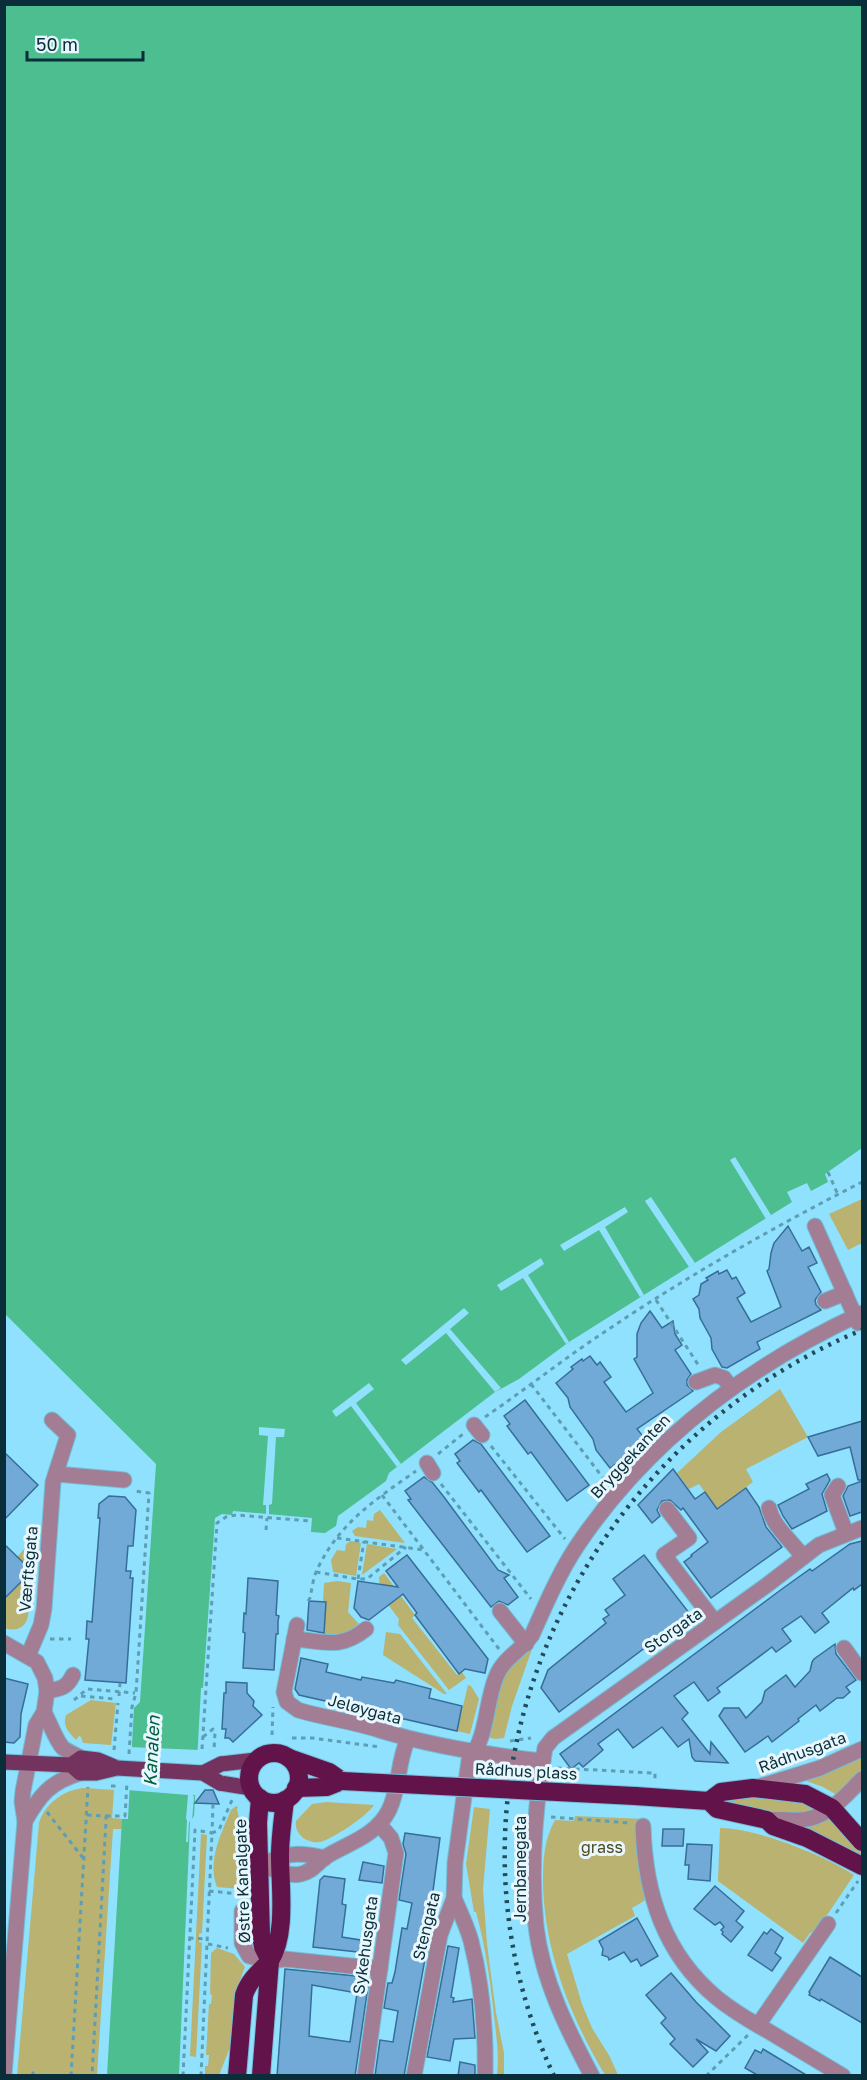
<svg xmlns="http://www.w3.org/2000/svg" width="867" height="2080" viewBox="0 0 867 2080" font-family="'Golos Text',sans-serif">
<rect width="100%" height="100%" fill="#90e1fe"/>
<g fill="#b9b270">
<path d="M862,1199V1243L848,1250L829,1214Z"/>
<path d="M780,1389L808,1437L746,1469L753,1482L717,1509L699,1484L689,1489L677,1473L721,1432Z"/>
<path d="M380,1510L405,1543L355,1536L352,1531L358,1527L366,1528L367,1520L373,1521L374,1514Z"/>
<path d="M351,1541L361,1543L356,1576L333,1572L331,1560L337,1550L345,1551L346,1544Z"/>
<path d="M367,1544L397,1549L362,1575Z"/>
<path d="M28,1545L34,1548L28,1616C26,1628 15,1632 5,1628V1599L32,1571L17,1557Z"/>
<path d="M384,1573L415,1615L412,1618L457,1675L462,1672L466,1678L449,1690L398,1625L399,1619C389,1606 379,1594 379,1577Z"/>
<path d="M337,1581L351,1583L348,1612L359,1624C347,1633 339,1636 324,1634L326,1602H323L324,1583Z"/>
<path d="M386,1632L400,1634L447,1694H444L383,1655Z"/>
<path d="M532,1649L512,1706L504,1738L495,1739L487,1737L501,1681L510,1667Z"/>
<path d="M468,1685L471,1686L479,1699L470,1734L457,1731Z"/>
<path d="M91,1700L116,1703L111,1745L83,1743L81,1737L79,1736L76,1740C69,1733 62,1725 66,1715Z"/>
<path d="M862,1755V1769L837,1795L823,1787L801,1779Z"/>
<path d="M85,1788L114,1790L112,1818L122,1819V1829H113L97,2075L17,2076L39,1823C45,1803 65,1789 85,1788Z"/>
<path d="M767,1796H784L821,1808C790,1822 753,1808 722,1801Z"/>
<path d="M326,1802L374,1805C368,1815 333,1839 320,1842C307,1844 294,1834 296,1821L312,1804Z"/>
<path d="M236,1806L238,1807L237,1809L240,1823L244,1882H247L249,1940H248L244,1892L241,1889L217,1887C207,1861 221,1834 231,1810Z"/>
<path d="M474,1807L490,1809L483,1889L487,1944L496,2013L504,2053V2075H497C499,2059 497,2041 495,2024C491,1987 486,1948 476,1912H474L466,1864Z"/>
<path d="M832,1815L862,1850V1859L798,1828Z"/>
<path d="M575,1816L645,1819L638,1824L647,1895L644,1901L632,1908L635,1916L567,1954L582,2004L592,2028L610,2057L618,2075H605C570,2016 544,1951 543,1882C543,1859 544,1840 555,1820L574,1821Z"/>
<path d="M720,1828C756,1828 824,1855 854,1875L817,1930L810,1933L803,1943L718,1881Z"/>
<path d="M201,1834L207,1835L202,1933L199,1934V1942L202,1943L196,2057L190,2056Z"/>
<path d="M217,1948L234,1954L245,1967L237,1988L233,2040L219,2075L205,2076V2066H208L209,2055H206L209,2004H211L212,1995L210,1994L211,1953Z"/>
</g>
<path fill="#4cbe8f" d="M4,5H862V1148L825,1174L828,1182L811,1191L807,1183L787,1192L792,1202L569,1342L519,1379L495,1392L389,1473L386,1481L338,1516L336,1526L325,1533L311,1532L312,1518L233,1511L232,1515L222,1514L215,1518L203,1688H201L194,1816L190,1822L179,2075H107L122,1819H128L134,1708L140,1702L156,1464L5,1314Z"/>
<g fill="#90e1fe">
<path d="M735,1157L771,1215L766,1219L730,1160Z"/>
<path d="M651,1197L695,1263L689,1267L645,1201Z"/>
<path d="M625,1207L628,1212L605,1227L644,1295L640,1297L599,1230L564,1251L560,1245Z"/>
<path d="M541,1258L544,1264L528,1275L569,1342L566,1344L523,1278L501,1291L497,1285Z"/>
<path d="M464,1308L469,1313L450,1329L501,1388L495,1392L446,1333L406,1365L401,1360Z"/>
<path d="M369,1383L374,1389L356,1403L401,1464L397,1467L351,1406L336,1417L332,1411Z"/>
<path d="M259,1427L285,1429L284,1437H276L272,1504L269,1505V1515L266,1514V1505H263L268,1436L259,1435Z"/>
<path d="M129,1747L200,1750L198,1795H192L194,1796L192,1821L189,1822L188,1842H186L187,1820L186,1819L188,1795L127,1790Z"/>
</g>
<g fill="#71aad7" stroke="#356e98" stroke-width="1.5" fill-rule="evenodd">
<path d="M788,1226L802,1251L809,1247L817,1263L808,1267L821,1292L815,1300L816,1305L821,1310L757,1342L760,1349L727,1368L722,1367L712,1349L711,1338L700,1318L699,1309L693,1299L699,1295L701,1284L708,1280L706,1278L718,1271L719,1274L727,1270L732,1279L736,1277L745,1293L737,1298L751,1322L781,1307L767,1271L769,1269L771,1253L774,1243Z"/>
<path d="M650,1311L662,1328L673,1321L675,1334L682,1345L675,1350L691,1374L687,1380V1385L693,1391L637,1429L646,1440L644,1443L610,1468L596,1450L593,1439L570,1407L568,1398L556,1383L573,1369L571,1367L582,1359L583,1361L590,1356L597,1365L600,1362L611,1377L604,1382L626,1412L653,1393L634,1359L637,1357V1334L641,1323Z"/>
<path d="M525,1400L589,1485L567,1501L531,1452L528,1454L507,1426L510,1424L504,1416Z"/>
<path d="M862,1421V1480H858L850,1447L818,1456L808,1437Z"/>
<path d="M473,1440L481,1444L550,1536L527,1552L481,1490L479,1492L457,1463L460,1461L455,1454Z"/>
<path d="M4,1452L38,1485L4,1520Z"/>
<path d="M673,1469L695,1499L705,1492L717,1509L746,1488L759,1507L766,1527L782,1547L711,1598L684,1562L692,1556L691,1555L708,1542L683,1508L681,1510L670,1500L662,1501L657,1510L660,1516L652,1523L638,1505Z"/>
<path d="M827,1474L830,1480L822,1494L827,1511L792,1529L783,1516L778,1505L809,1489L806,1484Z"/>
<path d="M424,1477L432,1482L444,1497L498,1570L509,1575L504,1578L518,1597L508,1605L499,1601L491,1607L408,1500L411,1499L405,1491Z"/>
<path d="M862,1481V1512L850,1516L843,1496L848,1486Z"/>
<path d="M109,1496L125,1497L136,1510L133,1546H128L126,1571H131L130,1578H133L126,1683L85,1680L89,1639H86L87,1621L92,1622L100,1518H98L99,1504Z"/>
<path d="M862,1541V1584L854,1590L853,1588L822,1613L829,1622L815,1633L801,1616L782,1629L791,1641L776,1652L772,1647L717,1688L720,1692L708,1701L694,1682L674,1696L688,1713L682,1719L710,1754L711,1742L728,1763L695,1761L692,1757L689,1739L678,1747L662,1727L633,1748L618,1729L598,1744L603,1750L583,1767L579,1763L571,1769L560,1754L782,1589L810,1569L812,1571L850,1544Z"/>
<path d="M4,1544L32,1571L4,1599Z"/>
<path d="M407,1555L488,1659L485,1673L465,1669L459,1674L415,1615L417,1613L403,1594L369,1620L361,1617L354,1608L358,1581L398,1587L386,1571Z"/>
<path d="M644,1555L690,1614L559,1712L541,1688L548,1670L606,1623L603,1619L609,1615L605,1610L625,1595L613,1579Z"/>
<path d="M248,1578L278,1581L276,1615L279,1616L278,1621V1634H276L274,1670L243,1668L245,1633L243,1632L244,1613L246,1614Z"/>
<path d="M309,1601L326,1602L324,1633L307,1630Z"/>
<path d="M835,1644L836,1654L856,1680L846,1687L850,1692L843,1698H837L820,1711L816,1705L798,1719L799,1721L772,1742L768,1736L745,1752L719,1716L724,1708H739L746,1718L762,1702L765,1691L786,1675L795,1687L810,1671L812,1662L814,1659Z"/>
<path d="M301,1658L328,1664L326,1672L361,1680L362,1677L394,1683L396,1680L431,1689L429,1698L462,1706L457,1731L299,1695L295,1689Z"/>
<path d="M4,1678L28,1684L21,1714L20,1737L14,1743L4,1742Z"/>
<path d="M226,1682L247,1683V1693L254,1701L253,1706L262,1715L233,1742L229,1738H225L226,1729H222L224,1693H226Z"/>
<path d="M205,1790H213L219,1804L195,1803Z"/>
<path d="M663,1829H684L683,1846H662Z"/>
<path d="M405,1833L440,1838L433,1891L437,1892L404,2076H375L380,2040L393,2042L398,2011L384,2008L388,1983H392L395,1972L402,1928L407,1929L412,1903L399,1900L406,1854L403,1844Z"/>
<path d="M687,1844L712,1845L710,1881L688,1879L689,1865H685Z"/>
<path d="M363,1862L384,1866L382,1883L359,1880Z"/>
<path d="M324,1876L345,1879L342,1904L346,1905L342,1937L367,1941L366,1953L313,1947L320,1880Z"/>
<path d="M715,1886L744,1911L736,1921L743,1927L731,1942L722,1934L723,1932L721,1930L724,1927L720,1922L715,1925L694,1909Z"/>
<path d="M637,1918L658,1956L641,1966L637,1959L631,1962L624,1952L609,1960L608,1957L602,1955L603,1949L599,1941Z"/>
<path d="M771,1929L783,1938L775,1953L781,1958L772,1971L748,1955L764,1932L767,1934Z"/>
<path d="M448,1946L459,1948L451,1997L454,1998L453,2002L472,1999L475,2038L454,2039L450,2061L427,2057Z"/>
<path d="M830,1957L862,1977V2023L821,1999L820,2001L809,1995L810,1993L809,1992Z"/>
<path d="M285,1969L366,1977V1980H369L355,2076H277ZM312,1985L357,1993L350,2042L309,2036Z"/>
<path d="M671,1973L696,2002L730,2036L716,2051L696,2039L708,2052L693,2067L670,2044L675,2039L661,2023L666,2018L646,1995Z"/>
<path d="M763,2049L808,2076H759L745,2068L755,2050L761,2053Z"/>
<path d="M460,2062L475,2065V2076H458Z"/>
</g>
<g fill="none" stroke-linecap="round" stroke-linejoin="round">
<g stroke="#75bdd7" stroke-width="17">
<g id="minor">
<path d="M815,1226L858,1323"/>
<path d="M825,1301L845,1293"/>
<path d="M696,1382L715,1375L724,1378L731,1388"/>
<path d="M474,1425L482,1435"/>
<path d="M427,1463L433,1473"/>
<path d="M56,1474L124,1480"/>
<path d="M838,1486L832,1495L846,1533"/>
<path d="M769,1508C773,1527 792,1541 803,1557"/>
<path d="M667,1509L689,1538L664,1555L715,1622"/>
<path d="M500,1611L526,1644"/>
<path d="M297,1625L284,1692L287,1702L298,1710C324,1718 352,1721 379,1730C432,1746 488,1755 543,1761"/>
<path d="M294,1639C324,1641 340,1650 366,1629"/>
<path d="M4,1643L37,1662L45,1678L47,1691L44,1712L36,1725L23,1791L22,1802L25,1821L4,2075"/>
<path d="M844,1648L862,1673"/>
<path d="M28,1656L41,1625L44,1609L53,1482L68,1435L52,1420"/>
<path d="M47,1691C60,1689 67,1688 73,1675"/>
<path d="M44,1712C50,1723 56,1741 63,1748C68,1752 76,1755 81,1758"/>
<path d="M758,1787L820,1768L862,1749"/>
<path d="M767,1820C779,1818 789,1821 800,1820C828,1818 844,1797 862,1779"/>
<path d="M25,1821C40,1795 50,1782 80,1773"/>
<path d="M643,1826C645,1894 664,1954 717,1998C733,2011 750,2021 768,2031C793,2046 818,2061 843,2076"/>
<path d="M270,1861C289,1852 304,1853 325,1858"/>
<path d="M261,1865C272,1869 288,1877 301,1874C312,1872 318,1862 327,1856C349,1843 377,1835 389,1810C400,1788 397,1762 408,1739"/>
<path d="M454,1898C460,1912 467,1926 471,1941C482,1984 486,2032 485,2076"/>
<path d="M242,1911V1943L249,1956L270,1961L285,1959L380,1969"/>
<path d="M758,2025L828,1924"/>
<path d="M365,2076L396,1853L391,1838L379,1824"/>
<path d="M414,2076L440,1935L454,1898L455,1863L469,1760C488,1736 485,1704 496,1677C503,1658 521,1651 532,1635C545,1606 559,1573 577,1546C648,1440 748,1366 862,1313"/>
<path d="M592,2076C567,2029 542,1979 536,1926C530,1868 535,1806 545,1748L553,1738L767,1585L819,1545L862,1528"/>
</g>
</g>
<g stroke="#75bdd7" stroke-width="17">
<g id="major">
<path d="M4,1762L71,1765L81,1758L98,1760L117,1768"/>
<path d="M221,1764L256,1760"/>
<path d="M71,1765L80,1773H96L117,1768"/>
<path d="M220,1783L251,1788"/>
</g>
</g>
<g stroke="#75bdd7" stroke-width="20">
<g id="highway">
<circle cx="274" cy="1778" r="25"/>
<path d="M289,1758L329,1772L342,1781"/>
<path d="M296,1788L327,1787L342,1781"/>
<path d="M635,1796L709,1801L717,1809L767,1820L773,1826L807,1838L862,1866"/>
<path d="M260,1798L258,1823L261,1936L263,1947L270,1961"/>
<path d="M709,1801L721,1792L753,1788L805,1794L832,1808L862,1842"/>
<path d="M237,2076L244,1995C249,1980 259,1972 270,1961"/>
<path d="M261,2076L270,1961C287,1934 280,1887 280,1856C280,1837 283,1818 285,1800"/>
</g>
</g>
<g stroke="#5e9eb4" stroke-width="3" stroke-dasharray="4.5 4.5" stroke-linecap="butt">
<path d="M828,1172L838,1195"/>
<path d="M656,1300L699,1366"/>
<path d="M531,1384L607,1483"/>
<path d="M485,1417C514,1397 542,1376 571,1355C663,1290 762,1233 862,1182"/>
<path d="M491,1446L565,1539"/>
<path d="M438,1454L463,1434"/>
<path d="M441,1484L531,1599"/>
<path d="M382,1495L499,1649"/>
<path d="M266,1530L267,1518"/>
<path d="M337,1538L424,1550"/>
<path d="M316,1572L358,1579H367L406,1547"/>
<path d="M358,1579L364,1541"/>
<path d="M308,1601L310,1598C312,1589 313,1578 317,1570C338,1524 376,1499 416,1471"/>
<path d="M50,1639H71"/>
<path d="M81,1696L115,1699"/>
<path d="M74,1700L87,1689L135,1693"/>
<path d="M272,1735L273,1707"/>
<path d="M203,1737L213,1729L215,1732L214,1750"/>
<path d="M292,1738H312L380,1747"/>
<path d="M510,1741L531,1738"/>
<path d="M202,1749L217,1523L226,1517L236,1515L310,1521"/>
<path d="M114,1750L118,1703"/>
<path d="M129,1754L132,1707L136,1693L149,1493L134,1491"/>
<path d="M557,1768L653,1773H655V1779"/>
<path d="M111,1786H120"/>
<path d="M47,1812L83,1858"/>
<path d="M87,1815L106,1816V1821L92,2076"/>
<path d="M106,1816H125L127,1782"/>
<path d="M551,1817L630,1823"/>
<path d="M209,1891L240,1894V1897"/>
<path d="M836,1913L858,1881"/>
<path d="M189,1938L208,1939"/>
<path d="M208,1944L228,1948"/>
<path d="M33,2076V2068"/>
<path d="M71,2076L88,1787"/>
<path d="M183,2076L195,1830L212,1833L213,1804"/>
<path d="M201,2076L212,1833L219,1830L232,1800"/>
<path d="M706,2076L748,2035"/>
</g>
<use href="#minor" stroke="#a37d93" stroke-width="15"/>
<use href="#major" stroke="#74335e" stroke-width="15"/>
<use href="#highway" stroke="#62144a" stroke-width="18"/>
<path stroke="#214d5b" stroke-width="4.5" stroke-dasharray="3 6" stroke-linecap="butt" d="M554,2076C419,1786 574,1449 862,1330"/>
<g stroke="#75bdd7" stroke-width="17" stroke-linecap="butt">
<g id="major-bridge">
<path d="M117,1768L203,1773L220,1783"/>
<path d="M203,1773L221,1764"/>
</g>
</g>
<g stroke="#75bdd7" stroke-width="20" stroke-linecap="butt">
<path id="highway-bridge" d="M342,1781L635,1796"/>
</g>
<path stroke="#5e9eb4" stroke-width="3" stroke-dasharray="4.5 4.5" stroke-linecap="butt" d="M119,1696L120,1683"/>
<use href="#major-bridge" stroke="#74335e" stroke-width="15"/>
<use href="#highway-bridge" stroke="#62144a" stroke-width="18"/>
</g>
<g text-anchor="middle" stroke-width="6" stroke-linejoin="round" paint-order="stroke">
<g font-size="16" fill="#0a2e39" stroke="#e8f7fd">
<text transform="translate(630 1456) rotate(-47)" y="6">Bryggekanten</text>
<text transform="translate(28 1569) rotate(-85)" y="6">Værftsgata</text>
<text transform="translate(673 1630) rotate(-35)" y="6">Storgata</text>
<text transform="translate(365 1709) rotate(15)" y="6">Jeløygata</text>
<text transform="translate(802 1752) rotate(-20)" y="6">Rådhusgata</text>
<text transform="translate(526 1771) rotate(3)" y="6">Rådhus plass</text>
<text transform="translate(520 1869) rotate(-90)" y="6">Jernbanegata</text>
<text transform="translate(242 1881) rotate(-92)" y="6">Østre Kanalgate</text>
<text transform="translate(426 1926) rotate(-76)" y="6">Stengata</text>
<text transform="translate(365 1945) rotate(-82)" y="6">Sykehusgata</text>
</g>
<g font-size="16" fill="#514c21" stroke="#e8f7fd">
<text x="602" y="1853">grass</text>
</g>
<g font-size="18" font-style="italic" fill="#005e40" stroke="#e8f7fd">
<text transform="translate(152 1751) rotate(-87)" y="6">Kanalen</text>
</g>
</g>
<rect width="867" height="2080" fill="none" stroke="#0a2e39" stroke-width="12"/>
<path d="M27 51v9h116v-9" fill="none" stroke="#0a2e39" stroke-width="3"/>
<text x="36" y="51" font-size="18" fill="#0a2e39" stroke="#e8f7fd" stroke-width="4.5" paint-order="stroke">50 m</text>
</svg>
